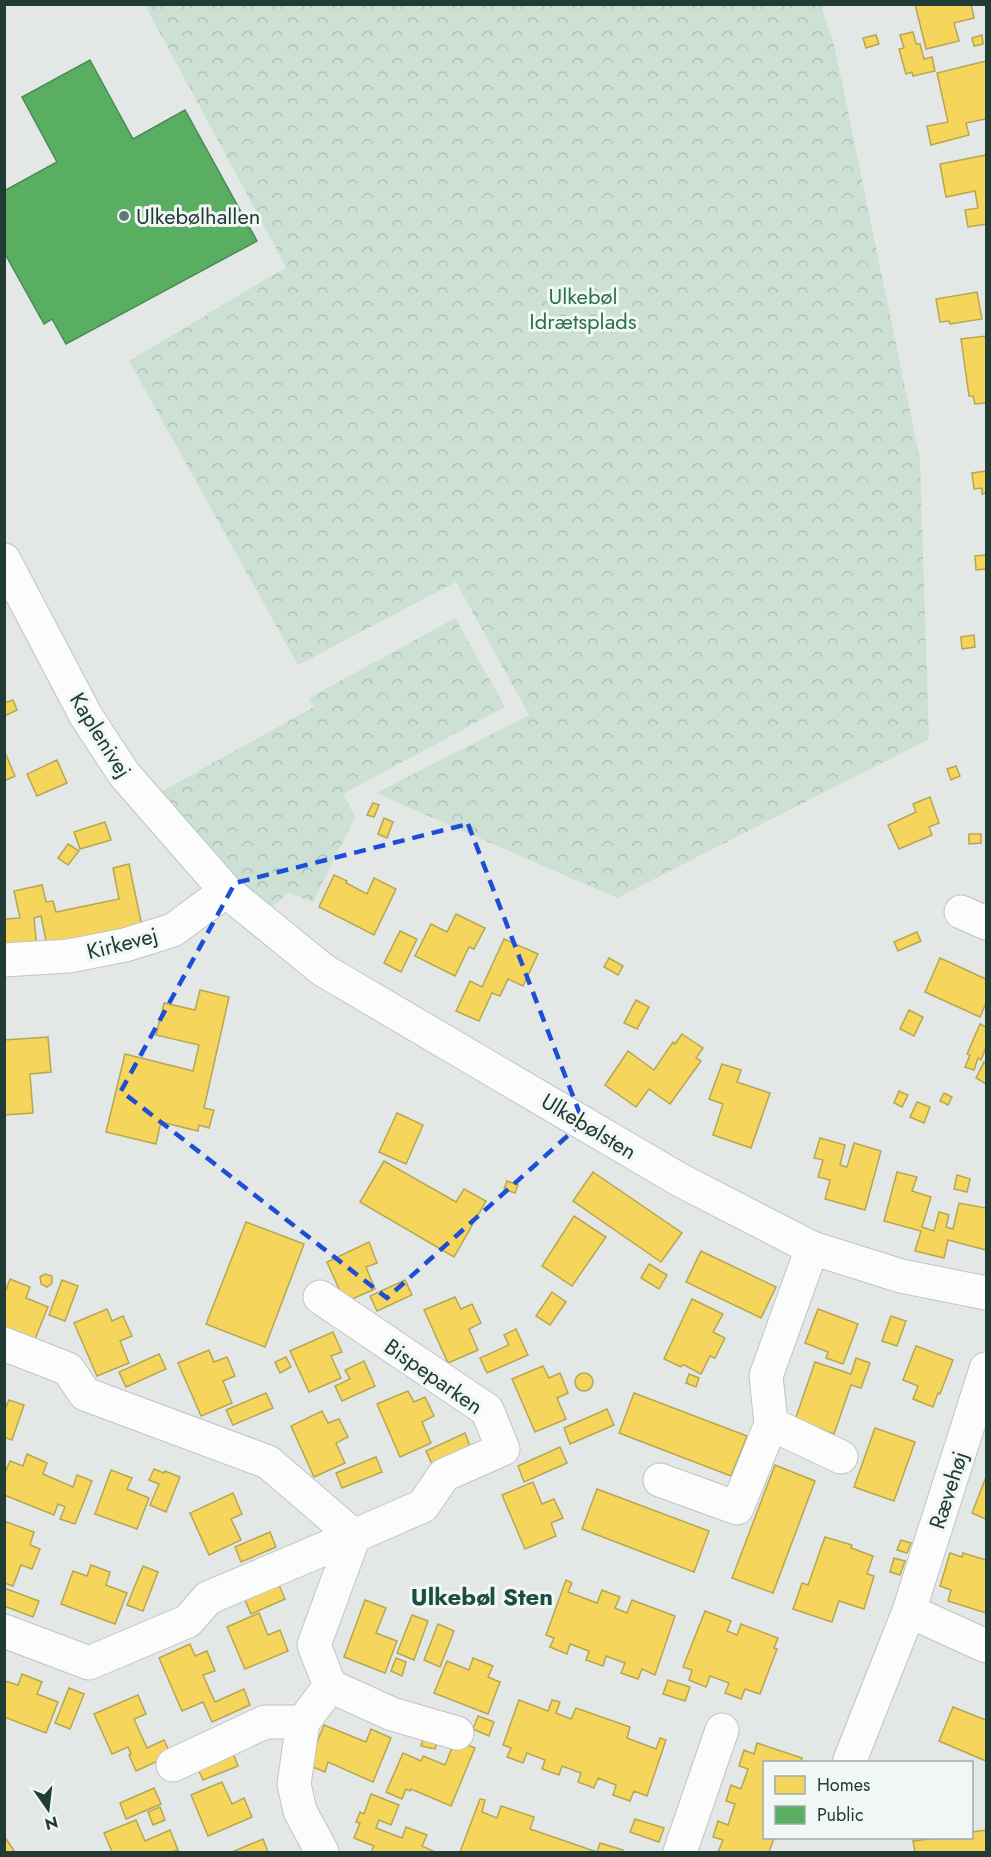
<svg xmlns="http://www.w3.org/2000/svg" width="991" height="1857" viewBox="0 0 991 1857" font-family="Jost,sans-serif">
<defs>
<pattern id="forest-crowns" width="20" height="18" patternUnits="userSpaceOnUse" patternTransform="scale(1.5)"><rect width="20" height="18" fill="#cce1d3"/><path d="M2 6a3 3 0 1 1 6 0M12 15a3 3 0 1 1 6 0" fill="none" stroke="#afc2b6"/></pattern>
</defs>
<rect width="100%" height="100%" fill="#e3e8e6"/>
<g fill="url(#forest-crowns)">
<path d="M145,5H821L835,49L920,460L929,739L617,898L376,793L529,715L456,582L298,665L129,361L286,267Z"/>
<path d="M455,618L505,707L343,794L355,817L313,902L288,893L269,910L234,880L157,794L314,707L309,698Z"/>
</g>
<g fill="#f6d55c" stroke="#b6a750" stroke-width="1.5">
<path d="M915,4H971L974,18L954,23L959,41L926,49Z"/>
<path d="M913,32L916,44H920L924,59L932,57L935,71L913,76L912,72L906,74L899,49L904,48L900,35Z"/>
<path d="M876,35L879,44L866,48L863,38Z"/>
<path d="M982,35L983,44L974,46L972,38Z"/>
<path d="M986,61V119L966,123L969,135L931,145L927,126L948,122L937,73Z"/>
<path d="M986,155V224L968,227L965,210L978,208L975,191L946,197L940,164Z"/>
<path d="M977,292L982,319L950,324L949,321L940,322L936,299Z"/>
<path d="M986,336V403L975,404L973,396H969L961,339Z"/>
<path d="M986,471V493L982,494V488L974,489L972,473Z"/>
<path d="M986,555V569L976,570L975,556Z"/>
<path d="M974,635L975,647L962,649L961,637Z"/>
<path d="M13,700L17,710L4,716V703Z"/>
<path d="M4,750L15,776L4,781Z"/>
<path d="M57,760L67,783L37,796L27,774Z"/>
<path d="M956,766L960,776L951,780L947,769Z"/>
<path d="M930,797L939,823L929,827L932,835L899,849L888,825L916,812L913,804Z"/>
<path d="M373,803L379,805L374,817L367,815Z"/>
<path d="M384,818L393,822L387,838L378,834Z"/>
<path d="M105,822L111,840L80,849L74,832Z"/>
<path d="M969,834H981V843L969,844Z"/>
<path d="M68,844L79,851L68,865L58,858Z"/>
<path d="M129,864L143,931L48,950L41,916L34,918L37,950L4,952V919L20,918L14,891L42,885L46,902L53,901L56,912L119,899L113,868Z"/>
<path d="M334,875L347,881L346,883L367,894L374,878L396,889L374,935L319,907Z"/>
<path d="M456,914L485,928L474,949L469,947L455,976L415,956L431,924L447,932Z"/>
<path d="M400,931L417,939L401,972L384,963Z"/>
<path d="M917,932L921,941L898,951L894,942Z"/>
<path d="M504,939L538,954L523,986L508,979L500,996L492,993L479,1021L456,1011L470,981L482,987Z"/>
<path d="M609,958L623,966L618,975L604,967Z"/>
<path d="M940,958L986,979V1003L980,1017L925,992Z"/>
<path d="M200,990L229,997L204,1108L214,1110L209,1128L199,1125L198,1131L161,1122L156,1144L106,1132L125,1054L193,1071L199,1045L156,1035L164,1003L195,1010Z"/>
<path d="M636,1000L649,1007L637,1029L624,1023Z"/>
<path d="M909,1010L923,1017L914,1036L900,1029Z"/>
<path d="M980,1024L986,1027V1047L981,1060L978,1058L974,1070L965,1067L970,1055L967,1054Z"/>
<path d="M682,1034L703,1048L696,1058L701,1061L670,1104L649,1089L636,1107L605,1085L628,1051L654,1070L673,1042L675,1044Z"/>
<path d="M48,1037L51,1072L30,1074L33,1113L4,1115V1040Z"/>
<path d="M984,1062L986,1063V1084L976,1078Z"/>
<path d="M722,1064L741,1070L737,1082L770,1093L751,1148L713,1135L723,1104L709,1099Z"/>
<path d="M899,1091L908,1095L902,1107L894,1103Z"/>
<path d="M944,1093L952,1097L948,1105L940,1101Z"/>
<path d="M917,1102L930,1107L924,1123L910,1117Z"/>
<path d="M397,1113L423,1125L406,1164L379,1152Z"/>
<path d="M820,1138L845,1145L840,1165L847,1167L854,1143L881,1151L865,1210L825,1199L830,1180L818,1177L823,1160L814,1158Z"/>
<path d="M384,1161L456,1202L464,1189L486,1201L454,1257L360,1202Z"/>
<path d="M593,1172L682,1233L661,1262L573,1201Z"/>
<path d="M897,1172L917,1177L912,1191L931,1197L922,1227L934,1231L939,1212L949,1215L946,1227L953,1229L959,1203L986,1208V1250L948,1240L944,1258L915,1251L921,1231L884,1221Z"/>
<path d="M957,1175L970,1179L967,1192L954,1189Z"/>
<path d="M507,1181L518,1185L515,1193L504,1189Z"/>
<path d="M574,1216L606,1237L572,1286L542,1266Z"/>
<path d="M246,1222L304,1244L265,1347L206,1324Z"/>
<path d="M369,1242L377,1263L366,1267L375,1289L345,1302L327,1262Z"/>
<path d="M701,1251L776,1287L761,1318L686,1282Z"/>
<path d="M649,1264L667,1275L659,1289L641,1278Z"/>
<path d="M45,1274L52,1276V1283L47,1287L41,1284L40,1277Z"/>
<path d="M10,1279L30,1287L26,1298L48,1307L35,1339L4,1327V1289L6,1290Z"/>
<path d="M62,1280L78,1286L65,1321L49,1315Z"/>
<path d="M405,1280L412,1295L377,1311L370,1296Z"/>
<path d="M552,1292L566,1302L550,1325L536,1316Z"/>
<path d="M455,1297L461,1309L472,1304L481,1323L469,1329L478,1350L448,1363L424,1310Z"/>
<path d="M692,1299L723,1314L713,1332L725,1338L715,1358L710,1356L701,1374L684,1365H682L681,1367L664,1359Z"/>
<path d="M107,1309L112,1321L123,1316L132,1336L120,1341L129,1363L97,1376L74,1323Z"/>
<path d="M818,1309L858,1324L843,1364L826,1358L828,1352L805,1343Z"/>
<path d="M891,1316L906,1321L897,1346L882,1341Z"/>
<path d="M516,1329L528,1355L487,1373L480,1358L509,1345L504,1335Z"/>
<path d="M333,1332L342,1352L331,1356L341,1378L309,1392L290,1351Z"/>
<path d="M916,1346L953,1360L940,1394L938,1393L933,1407L913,1399L918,1386L903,1380Z"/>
<path d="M209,1350L214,1362L227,1357L235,1376L223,1381L232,1403L201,1416L178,1363Z"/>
<path d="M159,1354L166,1369L126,1387L119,1372Z"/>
<path d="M286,1357L291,1367L280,1373L275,1362Z"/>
<path d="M856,1358L870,1363L861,1388L851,1385L834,1434L795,1420L815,1362L851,1374Z"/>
<path d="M364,1361L375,1386L342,1401L335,1386L350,1379L345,1370Z"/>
<path d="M543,1366L549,1378L560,1373L568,1393L557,1398L566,1419L535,1432L512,1379Z"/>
<circle cx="584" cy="1382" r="9"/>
<path d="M689,1374L699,1378L696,1387L686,1383Z"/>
<path d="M408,1391L414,1402L425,1397L434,1416L422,1422L431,1443L400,1457L377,1404Z"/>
<path d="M266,1393L273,1408L233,1425L226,1410Z"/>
<path d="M634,1393L747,1436L731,1476L619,1433Z"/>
<path d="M9,1400L24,1405L12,1440L4,1437V1411Z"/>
<path d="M607,1409L614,1425L570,1444L564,1428Z"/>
<path d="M322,1411L328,1423L339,1419L348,1437L336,1443L345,1463L314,1477L291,1426Z"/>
<path d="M875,1428L915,1442L894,1501L854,1487Z"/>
<path d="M465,1433L471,1449L433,1466L426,1451Z"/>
<path d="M560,1447L567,1463L524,1482L518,1466Z"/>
<path d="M27,1454L47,1463L43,1474L73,1487L77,1475L92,1481L75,1524L60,1519L65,1507L58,1504L54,1515L4,1495V1475L10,1461L23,1466Z"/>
<path d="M376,1457L382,1472L342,1488L336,1473Z"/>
<path d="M775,1465L815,1481L773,1593L732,1578Z"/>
<path d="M154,1469L164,1473L165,1471L180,1477L166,1512L150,1505L159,1484L149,1480Z"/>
<path d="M111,1470L132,1478L127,1489L149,1498L137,1529L95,1514Z"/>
<path d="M986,1477V1519L972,1513Z"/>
<path d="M533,1482L542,1504L554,1499L563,1518L551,1523L556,1536L525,1549L502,1495Z"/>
<path d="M597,1489L709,1531L694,1572L582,1529Z"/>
<path d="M233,1493L242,1514L231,1519L241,1540L209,1555L190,1513Z"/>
<path d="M4,1521L34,1532L30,1545L40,1549L32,1569L21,1565L13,1586L4,1583Z"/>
<path d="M270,1532L276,1547L241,1562L235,1547Z"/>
<path d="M825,1537L852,1545L851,1548L873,1556L867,1574L874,1576L864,1609L839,1601L832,1622L793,1609L802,1583L808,1585Z"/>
<path d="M901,1540L911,1543L907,1553L897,1550Z"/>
<path d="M950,1553L962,1557L963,1553L986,1560V1613L948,1601L951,1590L940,1586Z"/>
<path d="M894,1558L905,1561L900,1575L890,1572Z"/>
<path d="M91,1565L110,1572L106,1585L127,1593L115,1624L61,1604L73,1571L87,1576Z"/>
<path d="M143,1566L158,1572L143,1611L127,1605Z"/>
<path d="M566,1580L572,1583L568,1592L597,1603L602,1590L620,1597L615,1608L627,1613L632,1600L675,1616L655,1675L642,1669L638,1679L621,1673L625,1663L606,1656L603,1666L586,1660L589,1651L570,1644L567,1654L550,1647L554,1638L546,1635Z"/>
<path d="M278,1583L285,1599L251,1614L244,1598Z"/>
<path d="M4,1588L39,1601L33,1617L4,1606Z"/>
<path d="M365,1600L386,1608L376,1633L397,1641L385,1673L344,1657Z"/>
<path d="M705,1611L731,1621L727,1631L737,1635L741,1624L778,1638L774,1648L777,1649L760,1694L745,1689L741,1699L725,1693L729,1683L710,1676L706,1687L689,1680L692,1670L683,1667Z"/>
<path d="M259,1613L268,1635L280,1630L288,1651L245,1669L227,1627Z"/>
<path d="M412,1615L428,1621L414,1660L397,1653Z"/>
<path d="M438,1624L454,1631L440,1667L424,1660Z"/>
<path d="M190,1644L195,1656L207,1651L215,1671L203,1675L215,1702L244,1689L250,1705L212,1722L203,1702L182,1711L159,1658Z"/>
<path d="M396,1658L406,1662L402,1676L391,1671Z"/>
<path d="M473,1658L493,1666L488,1677L500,1682L488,1714L434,1693L447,1661L469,1670Z"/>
<path d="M22,1674L42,1682L37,1694L58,1702L46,1733L4,1717L5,1681L18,1685Z"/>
<path d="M668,1680L690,1687L685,1701L663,1694Z"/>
<path d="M69,1688L84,1694L70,1729L55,1723Z"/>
<path d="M138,1695L146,1714L134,1719L147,1748L164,1740L171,1755L136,1771L129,1755L131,1754L128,1747L112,1754L94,1714Z"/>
<path d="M519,1700L548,1711L552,1700L560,1702L556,1713L571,1719L576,1708L630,1727L627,1738L656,1749L660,1738L666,1740L647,1796L634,1791L630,1801L613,1795L616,1785L598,1778L594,1788L578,1782L581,1773L562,1766L559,1775L542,1769L545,1760L527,1753L523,1763L507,1757L511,1748L503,1745Z"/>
<path d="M953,1707L986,1720V1761L939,1741Z"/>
<path d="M478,1716L494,1722L489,1736L473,1729Z"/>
<path d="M324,1725L366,1742L371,1729L391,1738L373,1782L328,1762L325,1772L308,1765Z"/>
<path d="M424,1736L438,1740L435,1749L421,1746Z"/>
<path d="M455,1740L475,1748L451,1806L411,1789L410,1791L406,1789L402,1799L386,1792L403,1753L421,1761L423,1756L445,1765Z"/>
<path d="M757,1743L802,1758L801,1762H764V1838H774L769,1852H718L723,1840L713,1837L718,1821L728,1825L735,1804L726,1801L731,1785L741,1789L748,1769L739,1766L744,1750L754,1754Z"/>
<path d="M232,1750L238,1766L203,1780L196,1765Z"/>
<path d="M222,1782L232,1804L244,1798L252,1817L208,1836L191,1795Z"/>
<path d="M154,1788L161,1804L126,1819L120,1803Z"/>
<path d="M371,1794L399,1805L391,1825L379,1820L376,1828L402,1838L406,1827L427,1835L422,1846L435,1852H371L374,1846L354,1838L360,1823L356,1822L360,1812L364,1814Z"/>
<path d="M480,1799L485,1800L482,1812L497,1818L501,1806L534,1817L530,1829L597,1852L600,1843L623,1850L622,1852H460Z"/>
<path d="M160,1807L165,1820L153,1825L148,1812Z"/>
<path d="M635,1819L664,1828L659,1842L630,1832Z"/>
<path d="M136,1820L145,1841L170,1830L178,1850L172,1852H112L104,1833Z"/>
<path d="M986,1830V1852H915L913,1841L937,1838H972V1832Z"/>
<path d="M4,1836L15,1852H4Z"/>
<path d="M263,1839L268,1852H232Z"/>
</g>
<path fill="#5aae61" stroke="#498c54" stroke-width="1.5" d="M90,60L133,139L185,110L257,241L66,344L52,319L44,324L4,252V191L57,162L22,97Z"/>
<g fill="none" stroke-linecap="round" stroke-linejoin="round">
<g stroke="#c0c5c3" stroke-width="35">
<g id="minor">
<path d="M4,560L86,716L124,774L226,891L323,970L680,1180L812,1248L901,1276L986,1293"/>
<path d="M961,912L986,923"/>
<path d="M4,960L69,956L125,945L173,930L226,891"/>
<path d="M320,1297L487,1410L503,1449L444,1475L423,1506L354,1536L314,1645L330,1686L303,1722L294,1784L300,1811L322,1852"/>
<path d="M4,1344L68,1369L85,1394L268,1462L354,1536L208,1598L188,1621L89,1663L4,1631"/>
<path d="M771,1424L841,1457"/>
<path d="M660,1480L737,1508L771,1424L766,1376L812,1248"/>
<path d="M909,1611L986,1646"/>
<path d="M330,1686L392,1714L457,1733"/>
<path d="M850,1760L909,1611L986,1369"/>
<path d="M173,1765L265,1722H303"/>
<path d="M680,1852L722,1730"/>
</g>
</g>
<use href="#minor" stroke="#fbfcfb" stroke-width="33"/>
</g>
<path fill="none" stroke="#1d4ed8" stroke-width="4.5" stroke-dasharray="12 8" stroke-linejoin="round" d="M468,824L583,1122L387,1298L121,1091L235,883Z"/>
<circle fill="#657873" stroke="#f0f7f4" stroke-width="2" cx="124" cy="216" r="6"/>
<g text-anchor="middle" stroke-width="6" stroke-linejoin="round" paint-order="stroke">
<g font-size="22" fill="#213b35" stroke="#f0f7f4" text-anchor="start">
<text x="136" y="224">Ulkebølhallen</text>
</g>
<g font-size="22" fill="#2c7149" stroke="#f0f7f4">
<text x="583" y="304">Ulkebøl<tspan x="583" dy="25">Idrætsplads</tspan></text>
</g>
<g font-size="22" fill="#213b35" stroke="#f0f7f4">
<text transform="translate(101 735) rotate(58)" y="8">Kaplenivej</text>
<text transform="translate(122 943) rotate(-14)" y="8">Kirkevej</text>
<text transform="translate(589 1126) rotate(31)" y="8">Ulkebølsten</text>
<text transform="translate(434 1376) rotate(35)" y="8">Bispeparken</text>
<text transform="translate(948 1490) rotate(-72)" y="8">Rævehøj</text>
</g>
<g font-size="24" font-weight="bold" fill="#1d4c42" stroke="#f0f7f4">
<text x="482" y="1605">Ulkebøl Sten</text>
</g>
</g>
<rect width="991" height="1857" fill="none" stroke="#213b35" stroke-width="12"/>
<rect x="763" y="1761" width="210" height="78" fill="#f0f7f4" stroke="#9daca8" stroke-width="1.5"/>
<rect x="775" y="1776" width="30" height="18" fill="#f6d55c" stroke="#9daca8" stroke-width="1.5"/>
<text x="817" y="1791" font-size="18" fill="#213b35">Homes</text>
<rect x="775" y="1806" width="30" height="18" fill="#5aae61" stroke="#9daca8" stroke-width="1.5"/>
<text x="817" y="1821" font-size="18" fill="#213b35">Public</text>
<g transform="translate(48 1809) rotate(166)" stroke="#f0f7f4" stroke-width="4.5" paint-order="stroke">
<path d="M0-4.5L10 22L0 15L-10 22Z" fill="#213b35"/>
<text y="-9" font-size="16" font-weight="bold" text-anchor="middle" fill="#213b35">N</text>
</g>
</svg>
